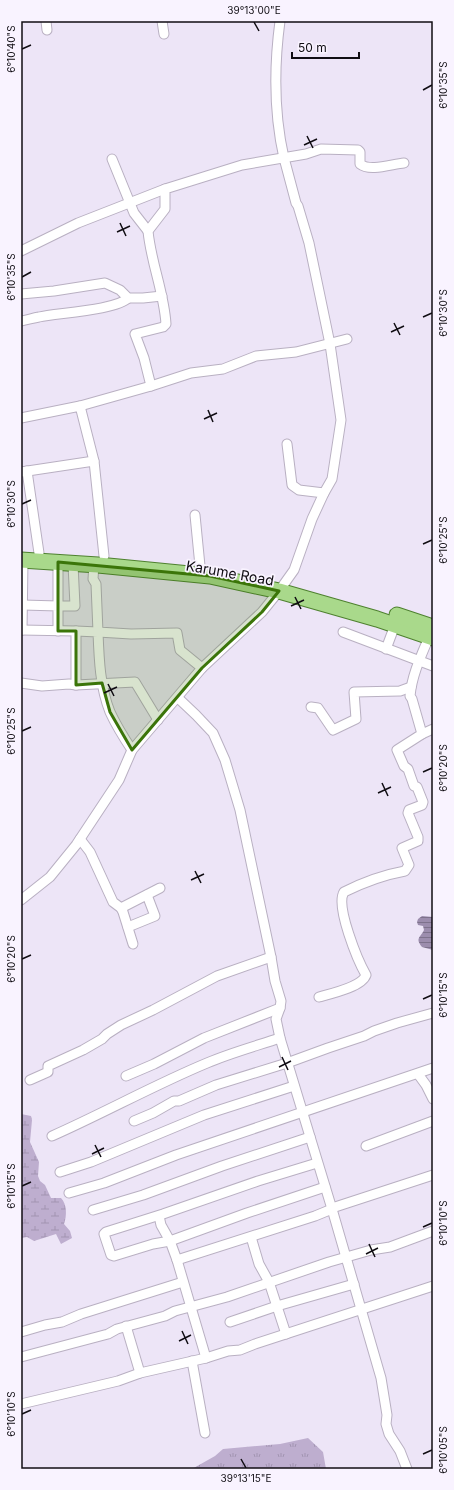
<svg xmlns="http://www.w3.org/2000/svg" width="454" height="1490" viewBox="0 0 454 1490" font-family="Inter,sans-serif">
<defs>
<pattern id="grass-tufts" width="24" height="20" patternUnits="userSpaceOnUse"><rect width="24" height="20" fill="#beaecf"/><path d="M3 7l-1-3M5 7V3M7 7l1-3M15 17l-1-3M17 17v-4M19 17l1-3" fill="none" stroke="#a294b1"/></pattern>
<pattern id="wetland-marsh" width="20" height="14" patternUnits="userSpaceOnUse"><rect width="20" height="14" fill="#beaecf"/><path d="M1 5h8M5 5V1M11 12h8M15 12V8" fill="none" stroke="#a294b1"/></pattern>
<pattern id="water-rules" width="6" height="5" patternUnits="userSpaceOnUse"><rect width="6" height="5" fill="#9c8dad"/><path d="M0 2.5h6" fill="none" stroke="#7e728c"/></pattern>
</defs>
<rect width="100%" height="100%" fill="#ede5f7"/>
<path fill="url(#grass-tufts)" d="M308,1438L323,1452L326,1469H192L215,1456L223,1449L280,1444Z"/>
<path fill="url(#wetland-marsh)" d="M21,1114L31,1116L32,1120L30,1142L39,1162L38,1176L40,1181L45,1185L51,1198H61C67,1204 67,1216 64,1224L70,1231L72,1238L61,1244L56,1234L34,1241L27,1237L21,1238Z"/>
<path fill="url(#water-rules)" d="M422,916L433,917V950L422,947C415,938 420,938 424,930L423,926L418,925L417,922L418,919Z"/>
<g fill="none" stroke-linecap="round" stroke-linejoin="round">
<g stroke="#b9b0c2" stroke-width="11">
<g id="street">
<path d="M46,21L47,30"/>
<path d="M162,21L164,34"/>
<path d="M112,159L134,213L148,231"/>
<path d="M21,251L78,223L165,189"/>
<path d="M21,294L54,291L105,283L120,290L128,298H143L162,296"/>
<path d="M21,321C27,320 33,318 39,317C57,313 117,310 128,298"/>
<path d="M151,386L191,373L223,369L256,356L296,352L347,339"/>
<path d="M80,406L151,386L144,358L135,334L163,327L166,324C164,292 151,263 148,231L165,209V189L242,165L306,154L321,149L358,150L360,152V164C370,172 392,164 404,163"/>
<path d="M21,418L80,406L94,461"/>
<path d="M287,444L292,485L299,490L324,493"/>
<path d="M27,471L39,553"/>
<path d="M21,472L94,461L104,556"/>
<path d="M195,515L200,566"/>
<path d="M58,562V606H75L73,564"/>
<path d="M94,564L93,579L96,584L98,632L131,634L177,633L180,650L202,668"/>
<path d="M23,605L58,606V631"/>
<path d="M21,630L76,631V685"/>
<path d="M22,630L23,561"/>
<path d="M76,631L98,632C99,659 100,687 110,712C116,725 124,738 132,750"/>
<path d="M343,632L433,666"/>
<path d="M386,649L395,625"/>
<path d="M21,683L42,686L69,684L76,685L135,682L158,720"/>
<path d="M178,698L196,715L213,733L225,760L240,810L271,957L275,981L281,1001L280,1008L276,1019L280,1038L332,1209L381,1378L387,1415L386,1424L389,1434L400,1451L407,1469"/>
<path d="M311,707L318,708L333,730L356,719L354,692L400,691L411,687"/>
<path d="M422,734L433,729"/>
<path d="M80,839L90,852L113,902L121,908L123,912L133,944"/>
<path d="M21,900L50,877L76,845L119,780L132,750L202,668L262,612L279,591L294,570L312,519L324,493L332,479L341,420L330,344L309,243L298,206L296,203C292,188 288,173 284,158C274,114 274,66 280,21"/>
<path d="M121,908L160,888"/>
<path d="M128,927L155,916L147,895"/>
<path d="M319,997C330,994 362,987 366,975C358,961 335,906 344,892C364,882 383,875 405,871L409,865L402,848L418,841V837L408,813L409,810L422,805L423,802L417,787L414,786L408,769L404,766L397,750L422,734L412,699L410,696C412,675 421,656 429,637"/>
<path d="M418,1074L426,1085L433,1099"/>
<path d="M126,1076L154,1064L204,1038L280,1008"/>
<path d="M30,1080L48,1072V1066L83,1050L102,1039L107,1034L121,1025L153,1010L217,976L271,957"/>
<path d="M134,1121L153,1113L174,1101H179L216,1085L287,1063L328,1048L364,1036L374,1031L397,1023L433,1013"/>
<path d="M52,1136C104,1113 154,1085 207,1063C230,1053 256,1046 280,1038"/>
<path d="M366,1146L433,1121"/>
<path d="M317,1163L258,1181L163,1214L106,1232L104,1234L111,1255L114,1256L153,1244L170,1241L247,1213L325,1187"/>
<path d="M60,1172L91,1162L204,1115L294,1086"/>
<path d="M69,1193L104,1183L176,1155L433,1068"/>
<path d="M332,1208L433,1175"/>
<path d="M93,1210L143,1195L222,1166L310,1137"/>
<path d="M159,1216L161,1225L170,1241L177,1260L206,1358"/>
<path d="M251,1237L259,1264L269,1282L286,1334"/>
<path d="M177,1260L315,1216L332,1209"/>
<path d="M230,1322L277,1306L354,1284"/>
<path d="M126,1326L140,1373"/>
<path d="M21,1332L45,1325L62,1322L81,1314L183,1282"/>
<path d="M21,1357L108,1334L117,1329L165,1316L175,1311L227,1297L329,1262L371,1250L390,1247L433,1231"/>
<path d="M192,1361L205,1433"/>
<path d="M21,1404L118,1381L140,1373L206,1358L228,1351L240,1350L255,1344L433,1286"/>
</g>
</g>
<g stroke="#4e812f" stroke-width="17">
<g id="primary">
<path d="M21,560L98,565L210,576L279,591L377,619L433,638"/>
<path d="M397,615L433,627"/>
</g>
</g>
<use href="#street" stroke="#fff" stroke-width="9"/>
<use href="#primary" stroke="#a9d98b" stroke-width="15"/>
</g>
<path fill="#3b7509" fill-opacity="0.2" stroke="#3b7509" stroke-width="3" stroke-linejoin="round" d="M58,562L210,576L279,591L262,612L202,668L132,750L110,712L102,683L76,685V631H58Z"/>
<path fill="none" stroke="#100d13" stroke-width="1.5" d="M254,22L259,31M22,49L31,45M423,90L432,85M307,136L313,148M304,145L317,139M120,223L126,236M117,232L130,226M22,277L31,272M423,317L432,313M394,323L400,335M391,332L404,326M208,410L213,422M204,419L217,413M22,504L31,500M423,544L432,540M295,597L301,609M291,606L304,600M108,684L114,696M104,693L117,687M22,731L31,727M423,772L432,768M382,783L388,796M378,793L391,787M195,871L201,883M191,880L204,874M22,959L31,955M423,999L432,995M282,1057L288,1070M279,1067L291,1061M95,1145L101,1157M92,1154L104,1148M22,1186L31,1182M423,1227L432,1223M369,1244L375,1257M366,1254L378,1248M182,1331L188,1344M179,1341L191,1335M22,1414L31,1410M423,1454L432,1450M241,1459L246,1468"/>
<g text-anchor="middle" stroke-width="3.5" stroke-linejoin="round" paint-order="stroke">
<g font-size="14" fill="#100d13" stroke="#f9f3ff">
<text transform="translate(230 573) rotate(10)" y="5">Karume Road</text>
</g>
</g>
<rect width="454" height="1490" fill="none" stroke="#f9f3ff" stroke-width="44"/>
<path d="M292 52v6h67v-6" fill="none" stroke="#100d13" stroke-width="2"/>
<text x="298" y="52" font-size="12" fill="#100d13" stroke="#f9f3ff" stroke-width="3" paint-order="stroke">50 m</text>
<rect x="22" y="22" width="410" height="1446" fill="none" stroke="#100d13" stroke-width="1.5"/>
<g font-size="10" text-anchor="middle" fill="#100d13">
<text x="254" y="14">39°13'00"E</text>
<text transform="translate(11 49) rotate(-90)" y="4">6°10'40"S</text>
<text transform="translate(443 85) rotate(-90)" y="4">6°10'35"S</text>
<text transform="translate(11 277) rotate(-90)" y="4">6°10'35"S</text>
<text transform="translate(443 313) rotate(-90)" y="4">6°10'30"S</text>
<text transform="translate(11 504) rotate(-90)" y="4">6°10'30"S</text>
<text transform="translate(443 540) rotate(-90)" y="4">6°10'25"S</text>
<text transform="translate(11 731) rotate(-90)" y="4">6°10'25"S</text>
<text transform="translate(443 768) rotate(-90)" y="4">6°10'20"S</text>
<text transform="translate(11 959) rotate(-90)" y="4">6°10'20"S</text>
<text transform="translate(443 995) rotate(-90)" y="4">6°10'15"S</text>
<text transform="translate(11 1186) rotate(-90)" y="4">6°10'15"S</text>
<text transform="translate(443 1223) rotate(-90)" y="4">6°10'10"S</text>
<text transform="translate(11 1414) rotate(-90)" y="4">6°10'10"S</text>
<text transform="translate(443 1450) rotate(-90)" y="4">6°10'05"S</text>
<text x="246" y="1482">39°13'15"E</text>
</g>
</svg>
